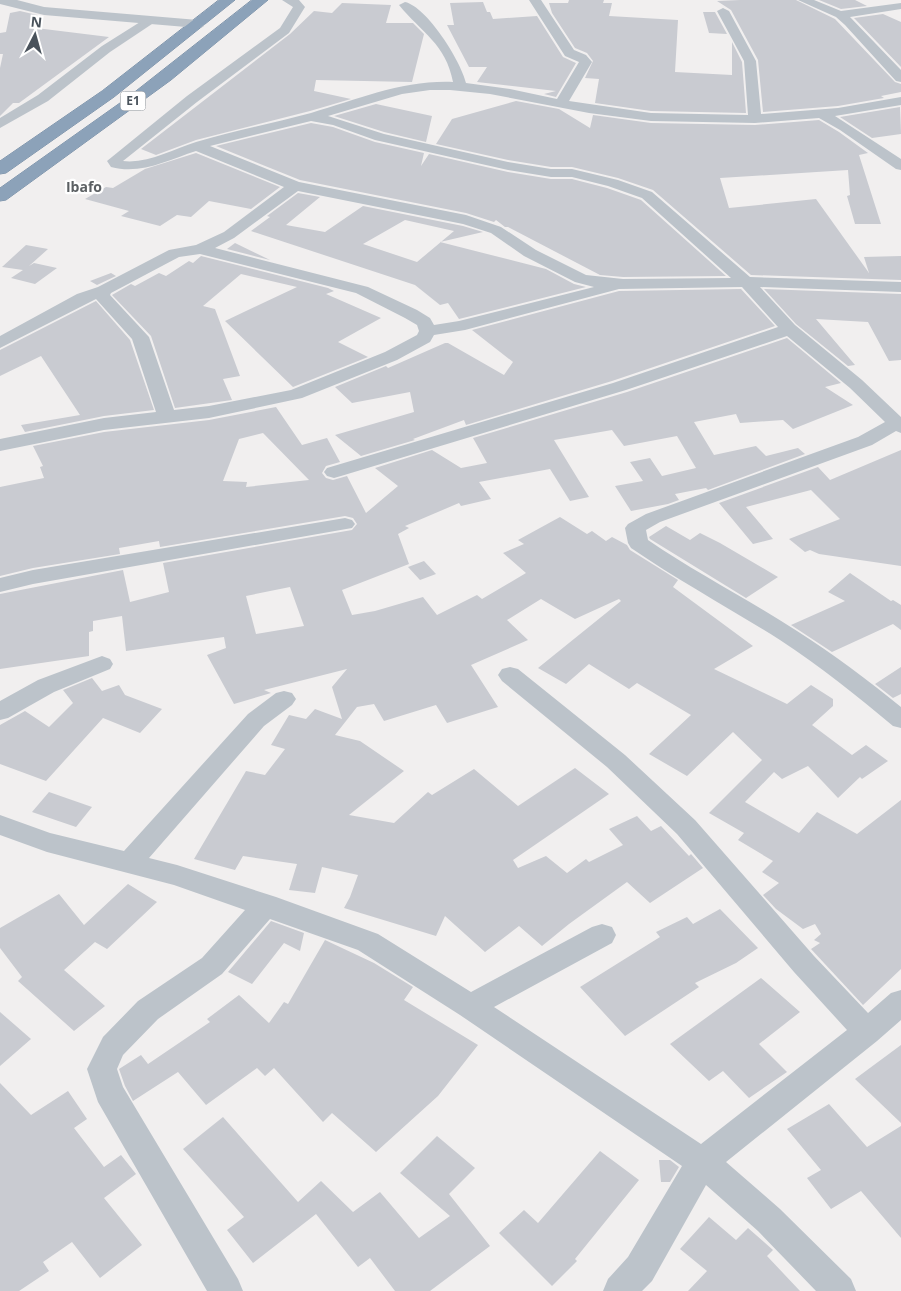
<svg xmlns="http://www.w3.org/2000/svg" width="901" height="1291" viewBox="0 0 901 1291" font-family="'Open Sans',sans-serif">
<rect width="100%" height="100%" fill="#f1efef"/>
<g fill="#c9cbd1" fill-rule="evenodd">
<path d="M569,0H604L603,3H612L609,16L678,20L675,72L732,75V42L742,62L746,113L651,111L595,103L599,79L585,78L593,61L587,53L575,48L552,13L549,3H568Z"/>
<path d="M740,0H796L835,19L895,82L901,84V92L881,96L884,98L838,106L763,112L758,60L731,10L717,1Z"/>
<path d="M819,0H855L867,6L841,9Z"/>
<path d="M483,2L487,12H490L493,19L537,16L563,57L576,63L556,97L544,94L556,91L477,82L487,67H469L447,25H454L450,3Z"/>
<path d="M342,3L391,5L386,23H413L424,34L412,82L316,80L314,91L351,99L310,111L196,140L156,155L141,149L290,34L314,11L332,13Z"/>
<path d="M20,11L37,15L36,28L109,37L19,103H13L0,116V68L3,54H0V33L6,32L10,13Z"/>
<path d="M703,12H715L727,34L709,33Z"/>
<path d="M883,14L901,22V67L854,18Z"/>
<path d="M516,101L559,109L590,128L593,115L651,123L755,125L819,120L839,132L868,153L859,155L881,224H855L847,196L850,195L848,170L720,178L729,208L816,199L869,273L864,257L901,256V280L751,275L653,190L618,178L572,167H551L508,160L436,144L452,119Z"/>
<path d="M376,104L432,116L426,142L384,132L334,116Z"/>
<path d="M900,107L901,134L872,138L840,117Z"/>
<path d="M311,123L333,127L375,142L424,153L421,166L429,154L508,172L551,179H572L607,188L641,200L726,276L623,277L600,275L508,227H505L496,220L494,222L466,213L300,180L216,146Z"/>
<path d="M196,153L280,187L251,209L209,201L191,217L177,215L160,226L121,216L129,211L85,199L106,187L113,188L145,169Z"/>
<path d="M298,193L320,197L286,225L325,232L363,206L463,226L483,232L440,242L546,269L574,284L586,287L459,319L448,303L440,305L415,285L251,231L270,217L267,216ZM405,220L454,231L417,262L363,244Z"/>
<path d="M235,243L270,260L227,249Z"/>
<path d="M26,245L48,249L29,266L34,263L57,268L35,284L11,278L23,270L2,267Z"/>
<path d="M201,256L328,288L334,291L326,294L381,318L338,342L368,357L293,387L225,321L297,287L241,274L203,306L215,309L240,376L223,379L232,400L175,408L151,336L112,295L131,284L135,286L159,273L166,276L189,261L193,263Z"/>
<path d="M111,273L116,276L97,285L90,281Z"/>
<path d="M741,289L775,326L612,381L466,425L464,420L413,439L415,440L361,456L335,435L414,412L410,392L352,403L335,387L386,366L388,368L445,343H448L504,375L513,362L472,330L619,291Z"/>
<path d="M764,289L901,294V360L889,361L868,322L816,319L855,365L848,366L796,324Z"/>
<path d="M96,301L130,340L154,410L104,416L25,432L21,425L80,415L41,356L0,376V350Z"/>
<path d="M787,338L841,383L825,387L853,405L793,429L783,420L740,423L736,414L694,422L714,455L756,446L766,456L798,448L805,454L708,490L706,488L675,494L679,500L668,504L631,511L615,486L643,481L630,462L650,458L662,476L696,468L677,436L624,446L612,430L554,440L589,497L570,501L550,469L479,482L491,499L461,506L459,503L405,526L409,528L398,534L409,564L342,590L352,615L375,611L423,597L437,615L477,595L482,599L526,573L503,553L524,544L518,540L560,517L587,534L592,531L606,541L612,537L627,545L630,550L678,580L673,587L753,646L714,669L787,704L811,685L833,699V706L812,725L852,755L866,745L888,761L862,779L860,777L838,798L808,766L782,779L774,772L745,802L799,833L817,812L857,834L901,800V969L863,1005L811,949L820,943L814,940L821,934L815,924L803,929L776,909L763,895L779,883L762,872L773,861L738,840L744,833L709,813L762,760L733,732L687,776L649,754L691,715L637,683L629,689L589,664L566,684L538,668L621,601L619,599L575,619L541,599L507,620L528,640L471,665L498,707L447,723L436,705L384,721L374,704L357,707L335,735L360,741L404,771L349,815L394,823L428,792L432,795L474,769L518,806L575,768L609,794L513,860L518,868L546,856L567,873L586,859L589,862L623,845L609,829L637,816L651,831L661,826L689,856L691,854L703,868L650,903L627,882L569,924L542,946L519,926L485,952L445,916L436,936L344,908L350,897L358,875L322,867L315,893L289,890L297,864L243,856L235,870L194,859L246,771L265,775L285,749L271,745L289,715L306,719L315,709L342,719L332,687L347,669L264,690L271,693L234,704L207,655L226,648L224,637L126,651L122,616L93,621V631L89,632V656L0,669V594L123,570L130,602L169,592L163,563L352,530L357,524L353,518L345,516L160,547L159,541L119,548L120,554L33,568L0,576V487L44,478L40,467L43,466L33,446L104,432L209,420L276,407L302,445L327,438L340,462L326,466L322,473L326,478L333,480L347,476L366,513L398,486L375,468L432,450L461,468L487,463L473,438L627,392ZM263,433L309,480L246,487L247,482L223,481L239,439ZM290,587L304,626L256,634L246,596Z"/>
<path d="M901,450V566L819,554L810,550L805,552L789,539L840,519L811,490L746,507L773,539L753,544L719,503L818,467L830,480Z"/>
<path d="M666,526L690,540L700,533L720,543L778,577L746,598L650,539L649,537Z"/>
<path d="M424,561L436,574L420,580L408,567Z"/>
<path d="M850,573L891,601L893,600L901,605V630L893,624L832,652L791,625L845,601L828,592Z"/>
<path d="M901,667V694L893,698L875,684Z"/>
<path d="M92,678L102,691L119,685L125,695L162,709L140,733L103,718L46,781L0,764V725L25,711L49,727L73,703L63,690Z"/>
<path d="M49,792L92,807L76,827L32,812Z"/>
<path d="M128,884L157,902L107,949L95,942L64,970L105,1006L74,1031L18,981L22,977L0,948V928L59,894L84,925Z"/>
<path d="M720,909L758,948L736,963L695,983L699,987L625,1036L580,987L660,937L656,932L687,917L693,924Z"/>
<path d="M271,921L304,933L300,951L284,943L252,984L228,972Z"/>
<path d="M325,940L374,963L413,987L404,1000L478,1045L438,1096L376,1152L332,1113L323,1122L274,1068L265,1076L257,1068L206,1105L178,1072L133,1101L125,1086L119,1069L141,1055L148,1064L210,1022L207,1019L239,995L269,1023L284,1002L288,1004Z"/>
<path d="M761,978L800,1012L759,1044L787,1072L749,1098L723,1071L709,1081L670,1044Z"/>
<path d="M0,1012L31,1039L0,1066Z"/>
<path d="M901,1045V1123L855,1079Z"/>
<path d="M0,1083L31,1115L68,1091L87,1119L74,1128L104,1167L121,1155L136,1174L104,1198L142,1245L100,1278L72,1242L43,1262L49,1271L19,1291H0Z"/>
<path d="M829,1104L867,1147L901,1126V1238L861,1191L831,1209L807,1178L821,1170L787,1129Z"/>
<path d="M223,1117L298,1202L321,1181L353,1212L380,1192L419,1238L450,1216L400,1173L437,1136L475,1168L449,1194L490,1246L430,1291H395L370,1258L358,1267L316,1214L253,1263L227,1230L244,1217L183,1149Z"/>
<path d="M600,1151L639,1180L575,1259L577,1261L552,1286L499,1233L524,1210L538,1223Z"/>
<path d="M659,1160H670L679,1167L670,1182H661Z"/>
<path d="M709,1217L736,1240L748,1228L773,1250L767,1256L800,1291H688L707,1271L680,1249Z"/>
</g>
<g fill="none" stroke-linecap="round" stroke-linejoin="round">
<g stroke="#778da4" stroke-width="1">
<g id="motorway">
<path d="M219,0H235L114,97L6,173L0,174V161L102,91Z"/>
<path d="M252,0H268L171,80L6,200L0,201V188L127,98Z"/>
</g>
</g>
<g fill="#bcc3ca" fill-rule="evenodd">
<path d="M282,0H299L305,7L289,33L197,102L123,161C148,164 173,149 196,142C235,131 273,123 311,113C359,99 403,80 453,82C446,44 421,32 399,5L405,2C427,7 461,61 466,83L510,89L557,99L579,62L565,56L529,0H541L574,50L586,55L592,62L569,101L651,113L748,115L744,61L717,11L723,8L729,11L756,61L761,114L838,108L901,97V105L835,116L901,159V170L896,169L840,130L819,118L755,123L651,121L589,113L490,94L450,90H430L402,94L328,116L384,134L508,162L551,169H572L618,180L652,192L750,277L901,282V292L760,287L795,325L862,380L901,417V433L896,431L872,445L660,522L646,530L648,540C696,573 748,599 797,631C833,654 868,680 901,707V728L893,726C857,696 820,666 780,640C731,609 679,581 631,548L628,543L625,528L628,524L646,514L858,437L885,422L850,388L787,336L626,390L341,476L334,478L327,476L324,472L327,468L613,383L778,327L742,287L619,289L465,330L434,335L430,342L397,360L302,398L209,418L104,430L0,451V439L104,418L156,412L132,339L96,299L0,348V336L77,294L98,287L169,250L196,245L224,232L284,187L196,151C168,160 141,175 111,167L107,161L187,96L280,28L293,7ZM311,121L333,125L375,140L508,170L551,177H572L608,186L642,198L731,278L623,279L586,275L536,250L501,227L466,215L299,182L210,146ZM298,191L463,224L491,233L524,256L575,282L594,287L459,321L434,325L430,318L417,310L368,287L215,248L234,238ZM200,254L356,293L405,318L417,325L419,331L417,335L385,352L291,390L209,406L174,410L149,337L110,295L111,293L179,257Z"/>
<path d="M798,0H814L841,11L901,3V9L850,17L901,70V82L896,81L845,25L836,17Z"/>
<path d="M148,17L152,18L154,21L152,24L110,52L48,101L0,128V118L38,95L102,46Z"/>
<path d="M345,518L352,520L355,524L352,528L33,584L0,592V578L33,570Z"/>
<path d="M102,656L110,659L113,664L110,669L54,692L8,718L0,720V701L38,680Z"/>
<path d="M510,667L518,669L625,755L695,820L814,956L868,1013L891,993L901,990V1020L877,1041L726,1162L780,1209L851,1279L856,1291H816L758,1231L706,1185L652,1281L642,1291H603L608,1279L628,1257L682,1166L460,1015L358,950L270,919L222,974L158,1019L123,1055L117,1069L123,1087L238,1279L243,1291H207L98,1102L87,1069L103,1037L138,1001L202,958L245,910L174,885L47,852L0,835V815L50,833L124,851L248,714L276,693L284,691L292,693L296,699L292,705L264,726L149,858L177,865L276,897L378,934L471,992L592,927L602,924L612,927L616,935L612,943L494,1007L701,1144L847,1030L794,972L677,834L607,767L502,681L498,675L502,669Z"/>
</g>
<path fill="#bcc3ca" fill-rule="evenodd" d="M0,0H17L44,7L198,20L203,21L205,24L203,27L198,28L44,15L0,4Z"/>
<use href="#motorway" fill="#8ca2b9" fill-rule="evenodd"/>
</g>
<g text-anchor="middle" stroke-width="4.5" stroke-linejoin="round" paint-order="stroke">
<rect fill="#fff" stroke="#80868c" stroke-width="1" x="120.5" y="91.5" width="25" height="19" rx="4"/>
<g font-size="12" font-weight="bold" fill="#49525b">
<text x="133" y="105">E1</text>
</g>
<g font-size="14" font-weight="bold" fill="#5c6063" stroke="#fff">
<text x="84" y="192">Ibafo</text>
</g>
</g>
<g transform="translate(35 35) rotate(6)" stroke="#ffffff" stroke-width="4" paint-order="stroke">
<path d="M0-4L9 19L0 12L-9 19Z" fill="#49525b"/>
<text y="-8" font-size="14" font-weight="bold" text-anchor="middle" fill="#49525b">N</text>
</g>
</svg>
